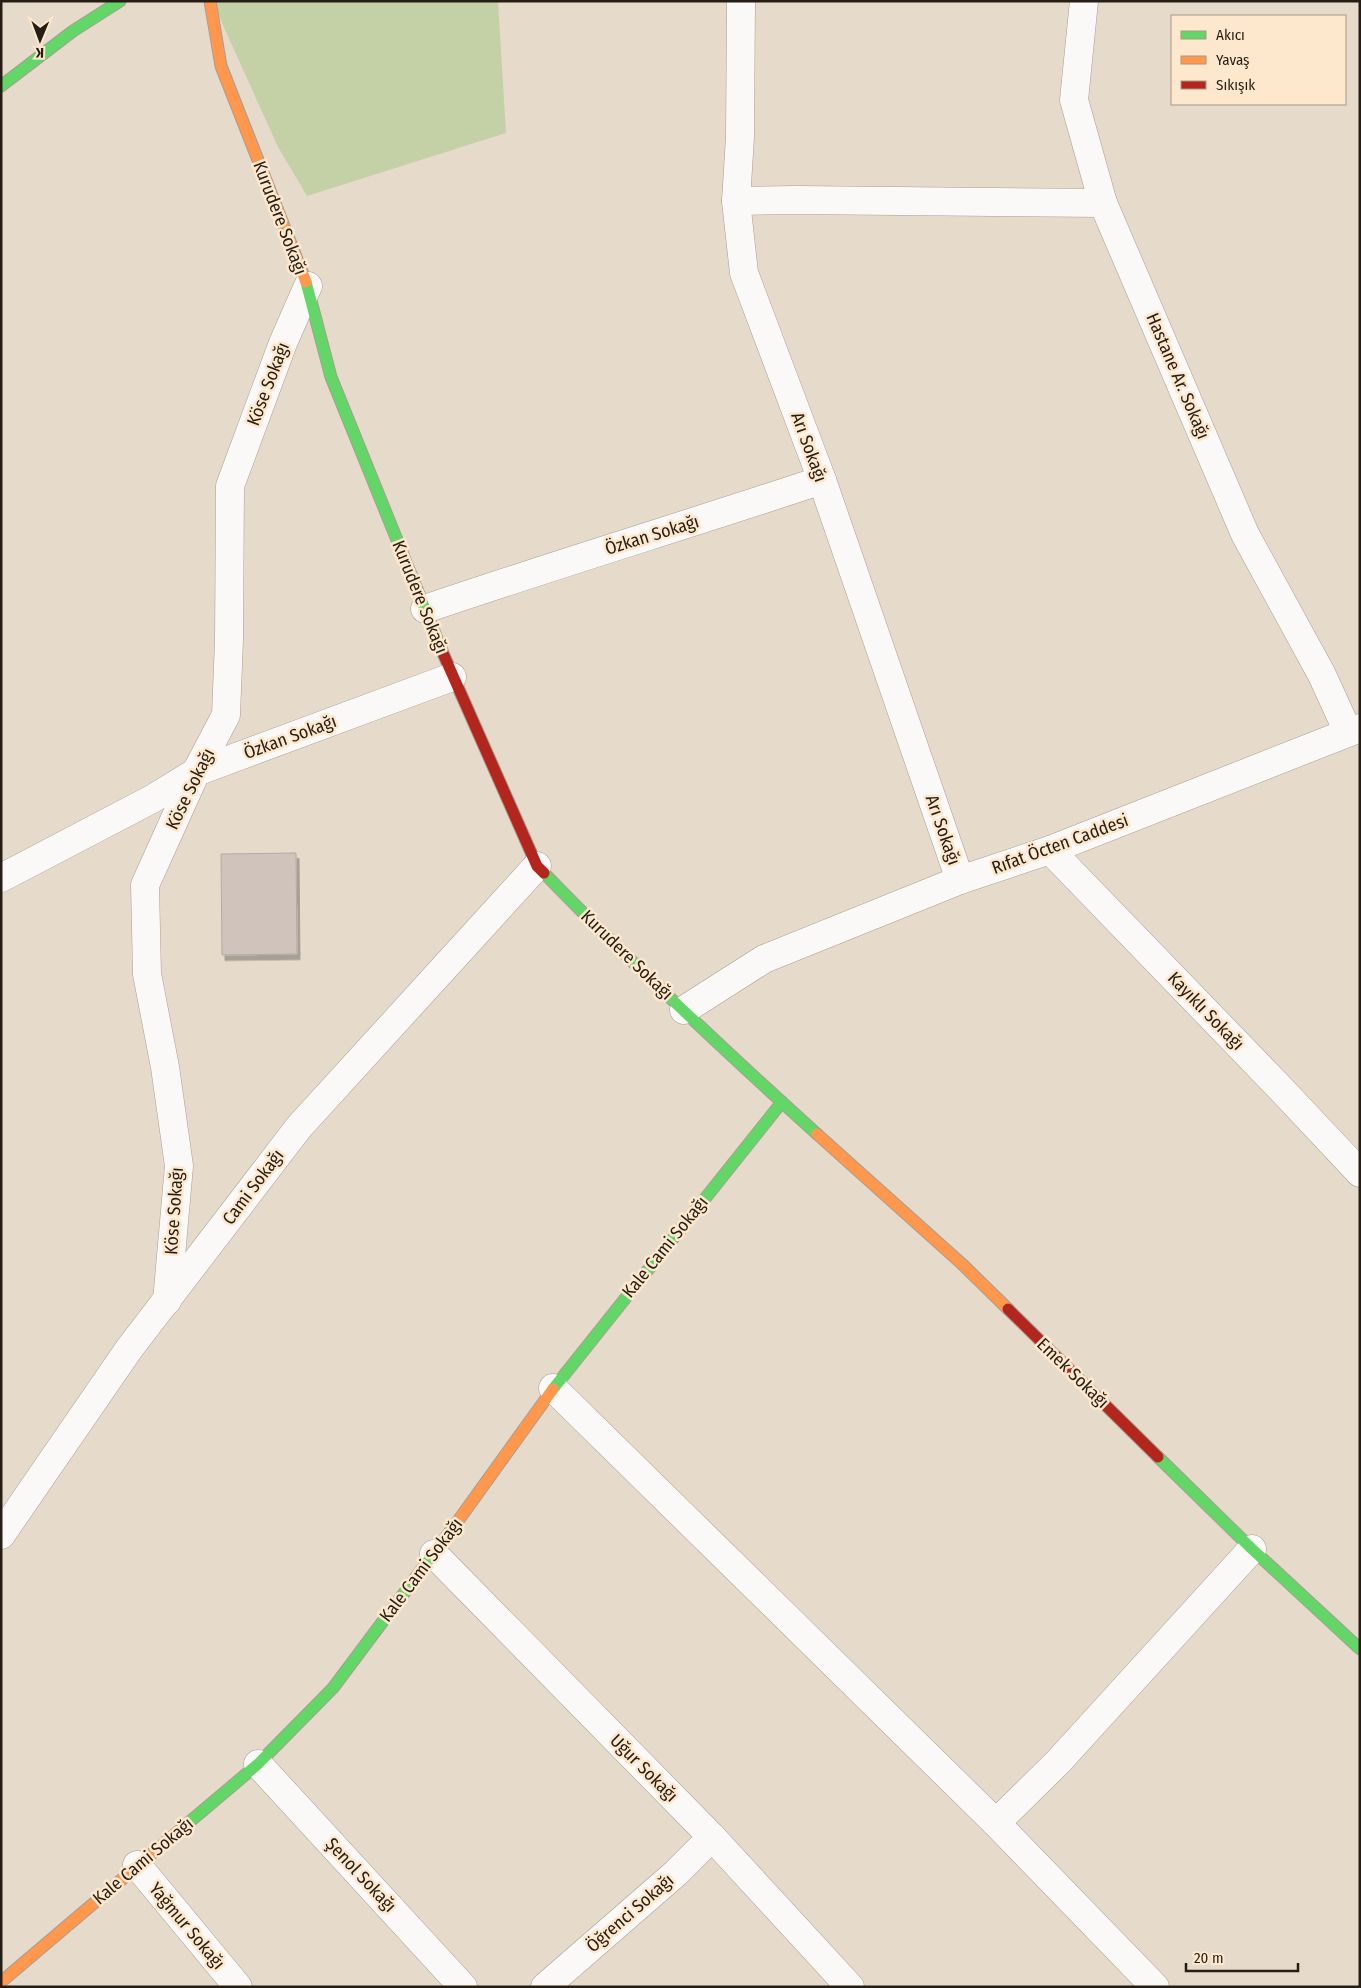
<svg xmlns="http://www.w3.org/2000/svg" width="1361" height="1988" viewBox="0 0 1361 1988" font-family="'Fira Sans Condensed',sans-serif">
<defs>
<filter id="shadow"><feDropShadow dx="3" dy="5.5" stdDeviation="0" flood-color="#0004"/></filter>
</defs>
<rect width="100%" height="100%" fill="#e6dacb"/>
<path fill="#c4d1a7" d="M212,1H498L506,133L307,196L278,147Z"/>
<path fill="#d0c3bc" stroke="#b6aaa2" filter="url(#shadow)" d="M296,853L297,954L222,955L221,854Z"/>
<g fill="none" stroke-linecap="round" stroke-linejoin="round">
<g stroke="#a79e92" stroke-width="29">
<g id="street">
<path d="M741,1L740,137L736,201L744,273L822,480L960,880"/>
<path d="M1084,1L1074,100L1103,203L1245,534L1322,675L1348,732"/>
<path d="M736,201L797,200L1103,203"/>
<path d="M425,609C557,564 690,524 822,480"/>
<path d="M1050,850L1282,1090L1360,1173"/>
<path d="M1,878L152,799L196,772L452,677"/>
<path d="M684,1010L764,959L960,880L1050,850L1360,728"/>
<path d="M167,1301L179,1166L165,1067L147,974L145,885L196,772L226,715L229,640L230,486L283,343L308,286"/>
<path d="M553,1388L996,1823L1155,1987"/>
<path d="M1,1535L129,1349L299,1127L537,866"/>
<path d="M434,1554L712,1837L850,1987"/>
<path d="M258,1764L463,1987"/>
<path d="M996,1823L1058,1762L1252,1549"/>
<path d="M137,1865L238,1987"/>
<path d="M545,1987L676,1873L712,1837"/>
</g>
</g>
<g stroke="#a79e92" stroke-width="13">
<g id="fast">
<path d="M1,86L73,31L120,1"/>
<path d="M306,282L331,377L442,651"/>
<path d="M544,873C632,964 724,1050 817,1134"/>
<path d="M553,1389L782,1102"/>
<path d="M1158,1457L1252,1549L1360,1649"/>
<path d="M187,1824L258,1764L333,1688L455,1525"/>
</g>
</g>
<g stroke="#a79e92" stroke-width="13">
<g id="slow">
<path d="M210,1L221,66L306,282"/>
<path d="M817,1134L962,1264L1008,1309"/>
<path d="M455,1525L553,1389"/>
<path d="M1,1982L187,1824"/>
</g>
</g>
<g stroke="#a79e92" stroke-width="13">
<g id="jam">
<path d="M442,651L537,866L544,873"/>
<path d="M1008,1309L1158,1457"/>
</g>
</g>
<use href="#street" stroke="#fbf9f7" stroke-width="28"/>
<use href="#fast" stroke="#63d668" stroke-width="11"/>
<use href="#slow" stroke="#ff974d" stroke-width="11"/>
<use href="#jam" stroke="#b3261e" stroke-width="11"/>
</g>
<g text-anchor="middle" stroke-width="5" stroke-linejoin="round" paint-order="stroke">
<g font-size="18" fill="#261e14" stroke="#fee8cd">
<text transform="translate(280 218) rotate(69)" y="6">Kurudere Sokağı</text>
<text transform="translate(1178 376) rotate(67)" y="6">Hastane Ar. Sokağı</text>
<text transform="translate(268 384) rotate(-69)" y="6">Köse Sokağı</text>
<text transform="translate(809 447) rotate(70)" y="6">Arı Sokağı</text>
<text transform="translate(652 535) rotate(-17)" y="6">Özkan Sokağı</text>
<text transform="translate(420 597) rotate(68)" y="6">Kurudere Sokağı</text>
<text transform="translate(290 737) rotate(-20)" y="6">Özkan Sokağı</text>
<text transform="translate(190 789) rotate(-64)" y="6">Köse Sokağı</text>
<text transform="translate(943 830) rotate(71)" y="6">Arı Sokağı</text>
<text transform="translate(1060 844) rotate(-20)" y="6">Rıfat Öcten Caddesi</text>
<text transform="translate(627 955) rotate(44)" y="6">Kurudere Sokağı</text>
<text transform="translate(1206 1011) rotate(46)" y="6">Kayıklı Sokağı</text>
<text transform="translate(253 1187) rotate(-53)" y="6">Cami Sokağı</text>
<text transform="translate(174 1211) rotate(-86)" y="6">Köse Sokağı</text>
<text transform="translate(665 1247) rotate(-51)" y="6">Kale Cami Sokağı</text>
<text transform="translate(1073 1373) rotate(44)" y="6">Emek Sokağı</text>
<text transform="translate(421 1570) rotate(-53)" y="6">Kale Cami Sokağı</text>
<text transform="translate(644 1768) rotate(45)" y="6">Uğur Sokağı</text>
<text transform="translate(143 1861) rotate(-40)" y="6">Kale Cami Sokağı</text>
<text transform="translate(361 1875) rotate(47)" y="6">Şenol Sokağı</text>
<text transform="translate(630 1913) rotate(-41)" y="6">Öğrenci Sokağı</text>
<text transform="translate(187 1926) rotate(50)" y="6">Yağmur Sokağı</text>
</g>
</g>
<rect width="1361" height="1988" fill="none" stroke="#261e14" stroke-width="5"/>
<rect x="1171" y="15" width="175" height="90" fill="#fee8cd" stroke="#a89783"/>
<rect x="1181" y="31" width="25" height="8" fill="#63d668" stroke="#a89783"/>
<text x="1216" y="40" font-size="15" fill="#261e14">Akıcı</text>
<rect x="1181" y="56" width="25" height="8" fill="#ff974d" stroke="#a89783"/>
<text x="1216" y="65" font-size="15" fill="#261e14">Yavaş</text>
<rect x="1181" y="81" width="25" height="8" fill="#b3261e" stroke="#a89783"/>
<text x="1216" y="90" font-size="15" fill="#261e14">Sıkışık</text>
<g transform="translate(40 40) rotate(181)" stroke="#fee8cd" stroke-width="4" paint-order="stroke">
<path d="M0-4L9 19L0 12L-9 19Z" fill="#261e14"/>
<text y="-8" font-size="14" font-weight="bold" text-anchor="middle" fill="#261e14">K</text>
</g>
<path d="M1186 1963v8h112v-8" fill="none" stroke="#261e14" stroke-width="2.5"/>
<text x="1194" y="1963" font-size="15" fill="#261e14" stroke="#fee8cd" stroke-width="4" paint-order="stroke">20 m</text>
</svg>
